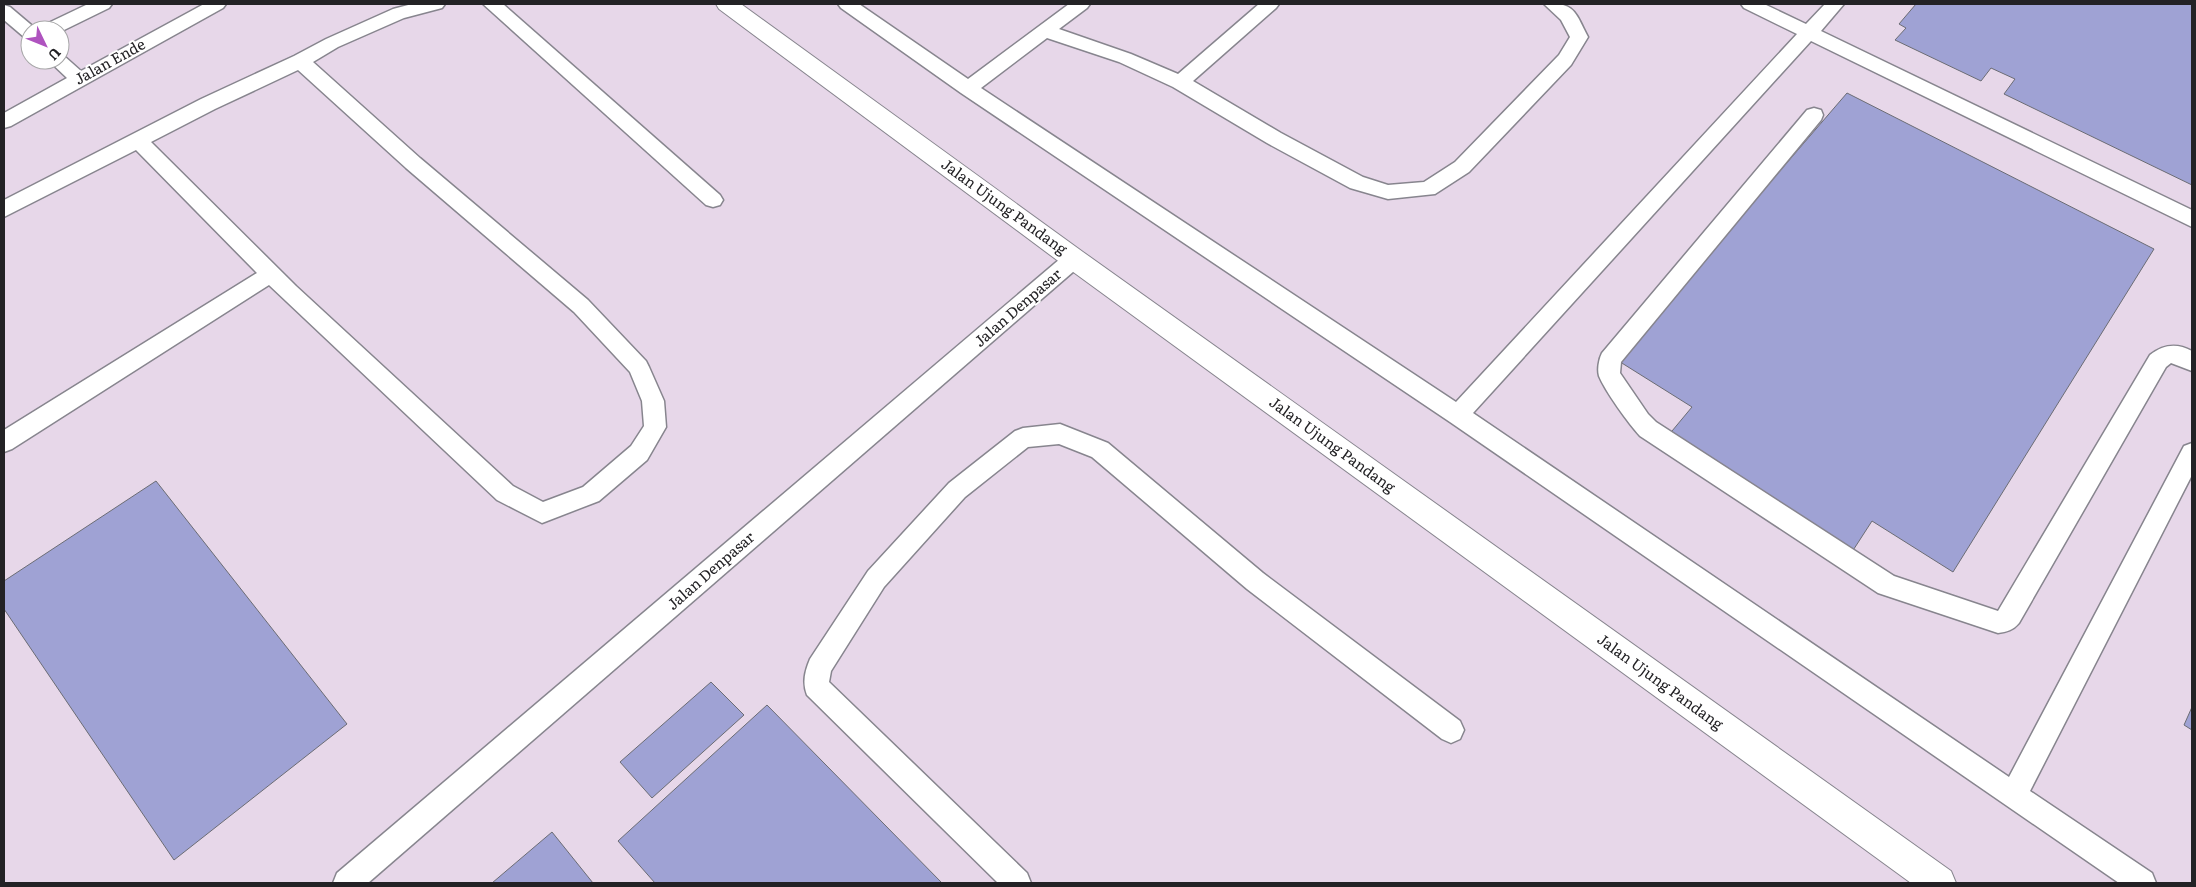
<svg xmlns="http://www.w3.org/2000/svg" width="2196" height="887" viewBox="0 0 2196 887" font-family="Literata,serif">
<rect width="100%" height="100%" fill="#e7e5ef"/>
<path fill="#e7d7e9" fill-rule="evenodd" d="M4,4H2192V883H4ZM30,30H60V60H30Z"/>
<g fill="#9fa2d4" stroke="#6b6c74">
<path d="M1916,4H2192V185L2004,94L2015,79L1991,68L1981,81L1895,40L1906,28L1899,24Z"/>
<path d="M1847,93L2154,249L1953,572L1872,521L1850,555L1667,437L1692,407L1617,360Z"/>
<path d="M156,481L347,724L174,860L4,609V581Z"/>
<path d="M711,682L744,715L652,798L620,762Z"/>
<path d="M767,705L942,883H655L618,841Z"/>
<path d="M2192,707V730L2184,725Z"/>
<path d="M552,832L593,883H492Z"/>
</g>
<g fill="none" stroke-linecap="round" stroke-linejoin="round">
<g stroke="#87858e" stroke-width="3">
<g id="lane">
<path d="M88,4H112L109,8L60,32V30H39L42,26Z"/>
<path d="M204,4H226L223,8L11,126L4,128V113L67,78L48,60H60V55H63L81,71Z"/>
<path d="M412,4H445L442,8L404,18L338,47L313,62L420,158L588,300L646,361L649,367L664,401L666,427L647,460L599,501L542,523L497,500L269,285L12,449L4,452V430L257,273L136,150L4,217V200L201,99L294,56L326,39L393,9ZM298,70L406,168L574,312L630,372L642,401L644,426L631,446L583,487L543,502L513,486L296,286L151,142L215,109Z"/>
<path d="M483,4H503L720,195L723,200L720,205L713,207L706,205Z"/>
<path d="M838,4H859L968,79L1069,4H1090L1087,8L1059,29L1131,54L1178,74L1259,4H1279L1276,8L1193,81L1281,133L1363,177L1388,185L1424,182L1455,162L1559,55L1570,37L1561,20L1544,4C1575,2 1575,12 1588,37L1571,65L1469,172L1435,194L1388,199L1350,188L1267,143L1173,87L1119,62L1047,38L981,88L1456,402L1797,34L1744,8L1741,4H1764L1806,24L1825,4H1844L1821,31L2192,210V227L1811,41L1473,413L2009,777L2184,446L2192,443V475L2030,791L2152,873L2156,883H2119L1450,422L961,93L841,8Z"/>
<path d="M4,5L10,7L36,29L37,30H30V39L24,37L4,20Z"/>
<path d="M1814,108L1821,110L1823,115L1821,120L1621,362L1620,373L1648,414L1656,422L1894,576L1998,611L2150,355C2164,344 2177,343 2192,351V371L2171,363L2166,367L2019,623C2013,630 2007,632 1998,633L1878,593L1640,436C1629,424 1605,391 1599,376C1597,369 1599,359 1602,353L1807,110Z"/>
<path d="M1074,251L1081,253L1084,259L1081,265L368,883H333L337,873L1067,253Z"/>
<path d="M1060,424L1108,443L1263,573L1460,721L1464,730L1460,739L1451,743L1442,739L1247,589L1092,457L1059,444L1028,447L965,497L884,587L831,671L829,682L1027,873L1031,883H998L807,695C802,682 805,671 810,659L868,571L949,483L1015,431L1023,428Z"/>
</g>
</g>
<g stroke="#87858e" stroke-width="2">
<path id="street" d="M716,4H741L1083,252L1951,871L1956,883H1911L1065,266L719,9Z"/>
</g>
<use href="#lane" fill="#fff" fill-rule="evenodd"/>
<use href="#street" fill="#fff" fill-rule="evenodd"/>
</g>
<g text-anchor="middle" stroke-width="4" stroke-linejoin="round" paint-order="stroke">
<g font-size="15" fill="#232225" stroke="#fff">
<text transform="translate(110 62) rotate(-29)" y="5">Jalan Ende</text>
<text transform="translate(1004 207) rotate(36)" y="5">Jalan Ujung Pandang</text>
<text transform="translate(1018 308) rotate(-41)" y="5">Jalan Denpasar</text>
<text transform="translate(1332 445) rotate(36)" y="5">Jalan Ujung Pandang</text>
<text transform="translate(711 571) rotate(-41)" y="5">Jalan Denpasar</text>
<text transform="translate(1660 682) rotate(36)" y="5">Jalan Ujung Pandang</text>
</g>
</g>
<rect width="2196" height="887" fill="none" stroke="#232225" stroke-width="10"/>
<g transform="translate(45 45) rotate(133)"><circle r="24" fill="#ffffff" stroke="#a7a7a8"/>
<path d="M0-4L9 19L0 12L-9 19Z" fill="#af53bf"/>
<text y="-8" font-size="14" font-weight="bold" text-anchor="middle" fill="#232225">U</text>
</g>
</svg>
